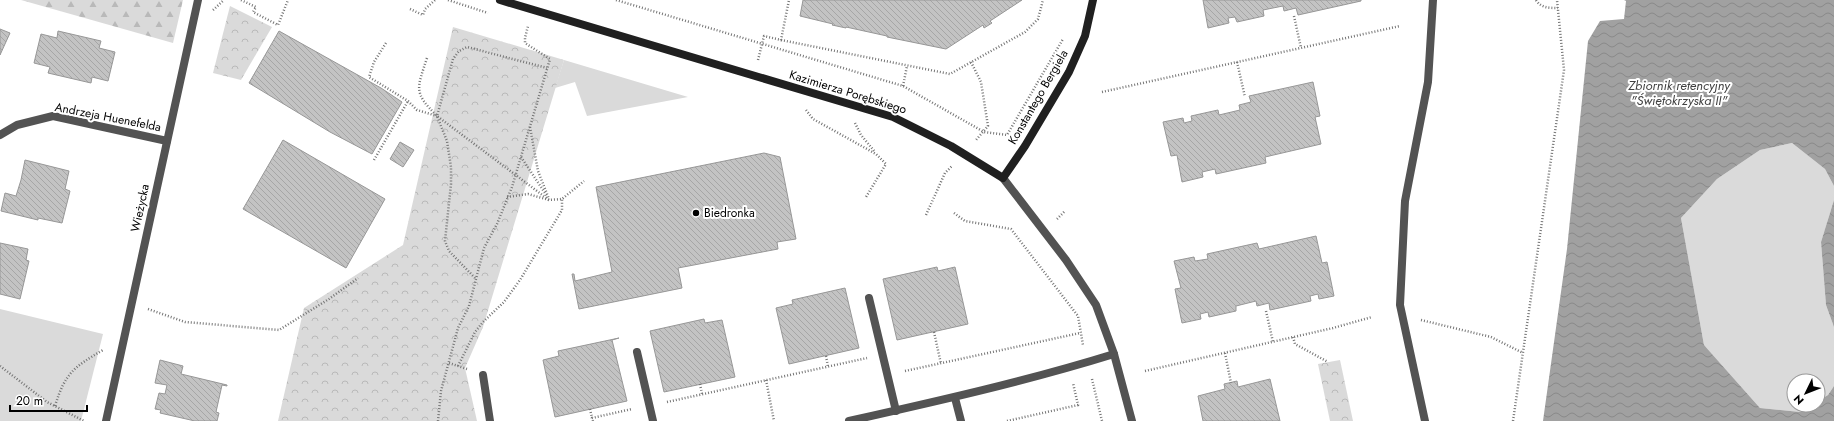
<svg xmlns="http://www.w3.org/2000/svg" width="1834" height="421" viewBox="0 0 1834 421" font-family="Jost,sans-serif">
<defs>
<pattern id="forest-firs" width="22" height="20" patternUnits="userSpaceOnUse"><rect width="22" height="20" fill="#dadada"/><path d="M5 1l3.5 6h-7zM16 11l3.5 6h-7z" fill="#b9b9b9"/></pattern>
<pattern id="park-crowns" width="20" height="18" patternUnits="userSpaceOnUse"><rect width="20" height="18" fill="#dadada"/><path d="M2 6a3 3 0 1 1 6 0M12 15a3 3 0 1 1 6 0" fill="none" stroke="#b9b9b9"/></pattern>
<pattern id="water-waves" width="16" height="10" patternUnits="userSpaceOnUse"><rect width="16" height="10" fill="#a1a1a1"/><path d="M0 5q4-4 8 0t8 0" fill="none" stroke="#898989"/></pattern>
<pattern id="building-back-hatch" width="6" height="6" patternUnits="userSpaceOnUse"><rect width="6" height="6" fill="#c3c3c3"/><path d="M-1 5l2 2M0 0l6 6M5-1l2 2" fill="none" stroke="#a6a6a6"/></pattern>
</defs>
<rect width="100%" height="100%" fill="#fff"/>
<g fill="#dadada">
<path d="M564,60L688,97L587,116L575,82L555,88Z"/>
<path d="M1792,143L1825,169L1834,186V200L1821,242L1826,305L1834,327V386L1828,395L1818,401V381H1794V405H1812L1800,412L1760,408L1704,345L1681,218L1717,179L1760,150Z"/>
<path d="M0,309L103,334L81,421H0Z"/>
</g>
<path fill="url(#forest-firs)" d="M21,0H183L173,43Z"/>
<g fill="url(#park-crowns)">
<path d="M230,6L272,27L241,80L213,73Z"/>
<path d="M453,27L564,60L483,327L465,368L477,421H278L304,308L403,245Z"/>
<path d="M1340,360L1353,421H1330L1318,364Z"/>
</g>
<g fill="url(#water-waves)">
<path d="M1624,0H1834V186L1825,169L1792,143L1760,150L1717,179L1681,218L1704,345L1760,408L1800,412L1812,405H1818V401L1828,395L1834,386V421H1543L1567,249L1588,41L1600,21L1624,19L1626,1Z"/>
<path d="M1834,200V327L1826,305L1821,242Z"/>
</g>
<g fill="url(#building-back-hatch)" stroke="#979797">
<path d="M803,0H1022L990,21L992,23L984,28L983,25L946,49L887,37V36L846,27V28L832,25L833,24L800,16Z"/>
<path d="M1203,0H1361V1L1298,15L1296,8L1284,11L1283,6L1263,10L1264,16L1237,22L1235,17L1228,18L1229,23L1208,28Z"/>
<path d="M0,29L10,33L0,55Z"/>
<path d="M58,31L101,41L99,48L115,52L108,81L92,77L91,83L48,73L50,67L34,63L41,34L57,38Z"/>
<path d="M279,31L381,88L402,102L372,154L330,132L249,83Z"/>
<path d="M1313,82L1320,116L1315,117L1321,144L1265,157L1266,163L1216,174L1215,169L1202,172L1203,177L1182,182L1177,155L1171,156L1163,122L1183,118L1184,123L1192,121L1191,116L1218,110L1219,115L1240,110L1239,105L1251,102L1249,96Z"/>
<path d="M283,140L385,199L346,268L243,209Z"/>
<path d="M400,142L414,150L403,167L390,159Z"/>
<path d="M764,153L780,157L796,239L777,242L778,249L678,268L682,288L579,309L572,274H574L575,281L612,272L596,187Z"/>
<path d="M25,160L69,171L65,189L70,191L62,223L38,218V220L1,211L5,193L16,196L21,180Z"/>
<path d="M1316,236L1322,263L1327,262L1334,296L1319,299L1318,294L1310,296L1311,301L1270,310L1269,303L1257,306L1256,301L1236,306V311L1209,317L1208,312L1200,314L1201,319L1182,323L1175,289L1181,288L1174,261L1194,257L1195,261L1208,259L1207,254L1257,243L1259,249Z"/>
<path d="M0,243L28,249L26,260L29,261L20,299L0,294Z"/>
<path d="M937,267L938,271L955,267L968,324L897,340L883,279Z"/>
<path d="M845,288L859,348L789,364L776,308L793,304L792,300Z"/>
<path d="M704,319L705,323L722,320L735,377L664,392L650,331Z"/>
<path d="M619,338L612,340L627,401L555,417L543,360L559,356L558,351Z"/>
<path d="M160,360L183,366L181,374L227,385V386L222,385L216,412L219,413L217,421H195L160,413L161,410L155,409L159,393L165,394L167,385L155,383Z"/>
<path d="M1270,379L1280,421H1203L1198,396L1225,389L1224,384L1237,381L1238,387Z"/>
</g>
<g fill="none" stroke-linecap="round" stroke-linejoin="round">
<g stroke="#757575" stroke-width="2.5" stroke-dasharray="1 2" stroke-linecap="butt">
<path d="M241,0L256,7L253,12L278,25L288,0"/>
<path d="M448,0L488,13"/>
<path d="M616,0L903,86L984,132L1007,135L1063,39"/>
<path d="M1536,0C1541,8 1549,8 1558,8"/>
<path d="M410,9L423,15L425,9L435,0"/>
<path d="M213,10L224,0"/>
<path d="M1294,16L1301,48"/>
<path d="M781,40L950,74L1025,32L1038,19L1043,0"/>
<path d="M386,43L374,62L369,77L408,101L417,110L437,116"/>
<path d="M427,58C417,89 413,92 437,116L549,200"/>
<path d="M758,60L764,36L781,40L789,0"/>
<path d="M971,62L981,82L988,126L976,140"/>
<path d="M1237,62L1245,97"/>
<path d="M903,86L907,66"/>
<path d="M1102,92L1400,26"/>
<path d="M806,110L813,119L876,154L886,164L866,197"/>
<path d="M855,123L861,135L875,152"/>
<path d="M530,127L538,171L549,199"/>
<path d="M521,157L547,196"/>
<path d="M374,160L408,101"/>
<path d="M507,197L528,194L549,200L562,199L584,181"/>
<path d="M954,213L965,221L1011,229L1078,316L1083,345"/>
<path d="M926,215L945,173L952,166"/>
<path d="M1057,219L1065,211"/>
<path d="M475,278L449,251L445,241L451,184V167L447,141L437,116L453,59L459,51L467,47L547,68"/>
<path d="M148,309L185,322L279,330L329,299L358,278"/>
<path d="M1266,311L1273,342"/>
<path d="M1421,320L1491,337L1523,353"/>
<path d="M934,332L941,364"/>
<path d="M1293,337L1295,344L1328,362"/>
<path d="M1225,353L1231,383"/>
<path d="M826,356L828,367"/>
<path d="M449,363L467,369"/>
<path d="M0,366L47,402L84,421"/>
<path d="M458,366L475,332L483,322L504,302L520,280L562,210V199"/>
<path d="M905,371L1080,333"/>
<path d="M1145,371L1333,328L1372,317"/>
<path d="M1092,379L1102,421"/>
<path d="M766,380L774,421"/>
<path d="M700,384L702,394"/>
<path d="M667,402L867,358"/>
<path d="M55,406C65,373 74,367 103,350"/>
<path d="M590,409L592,418"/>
<path d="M438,421L441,391L458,328L469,306L484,248L497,224L512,187L550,59L525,43V38L528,26"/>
<path d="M593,421L592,418L632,409"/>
<path d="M1007,421L1078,405L1073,383"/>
<path d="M1513,421L1564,70L1557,0"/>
</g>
<g stroke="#535353" stroke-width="8">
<path d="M869,298L896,411"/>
<path d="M637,352L653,421"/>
<path d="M483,375L490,421"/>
<path d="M955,398L961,421"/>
<path d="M849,421C938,401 1027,381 1114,354"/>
<path d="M1425,421L1400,305L1405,201L1428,82L1433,0"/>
</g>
<g stroke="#535353" stroke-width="8">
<path d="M0,135L17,125L53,116L167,141"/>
<path d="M1003,178L1066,260L1096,305L1114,354L1132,421"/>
<path d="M106,421L198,0"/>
</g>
<path stroke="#202020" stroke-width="8" d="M500,0L893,117L951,146L1003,178L1025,146L1069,72L1085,36L1093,0"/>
</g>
<circle fill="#000" stroke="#fff" stroke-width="1.5" cx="696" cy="213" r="4"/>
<g text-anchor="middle" stroke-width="4" stroke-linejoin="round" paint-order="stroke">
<g font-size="12" fill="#000" stroke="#fff">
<text transform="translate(848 92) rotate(17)" y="4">Kazimierza Porębskiego</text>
<text transform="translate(1038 97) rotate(-60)" y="4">Konstantego Bergiela</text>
<text transform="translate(108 117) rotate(11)" y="4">Andrzeja Huenefelda</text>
<text transform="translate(140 208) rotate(-78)" y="4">Wieżycka</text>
</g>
<g font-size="12" fill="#000" stroke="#fff" text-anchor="start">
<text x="704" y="217">Biedronka</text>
</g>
<g font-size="13" font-style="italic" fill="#424242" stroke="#fff">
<text x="1679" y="90">Zbiornik retencyjny<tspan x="1679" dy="15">"Świętokrzyska II"</tspan></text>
</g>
</g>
<g transform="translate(1806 393) rotate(227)"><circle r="19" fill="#ffffff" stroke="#999999"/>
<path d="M0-3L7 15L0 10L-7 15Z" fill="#000000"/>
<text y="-6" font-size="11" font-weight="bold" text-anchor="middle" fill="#000000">N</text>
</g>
<path d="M10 405v6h77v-6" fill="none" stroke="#000000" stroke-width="2"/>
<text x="16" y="405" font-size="12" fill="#000000" stroke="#ffffff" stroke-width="3" paint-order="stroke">20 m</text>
</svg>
